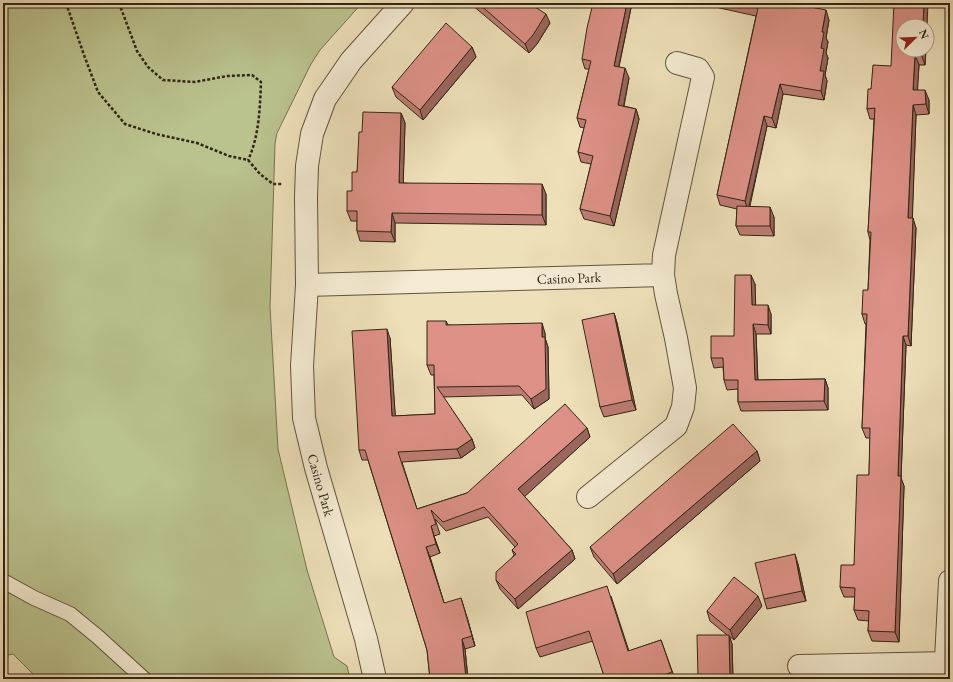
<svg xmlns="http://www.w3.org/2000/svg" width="953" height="682" viewBox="0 0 953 682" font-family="'EB Garamond',serif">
<rect width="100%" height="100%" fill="#eee0b9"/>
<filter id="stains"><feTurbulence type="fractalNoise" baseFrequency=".005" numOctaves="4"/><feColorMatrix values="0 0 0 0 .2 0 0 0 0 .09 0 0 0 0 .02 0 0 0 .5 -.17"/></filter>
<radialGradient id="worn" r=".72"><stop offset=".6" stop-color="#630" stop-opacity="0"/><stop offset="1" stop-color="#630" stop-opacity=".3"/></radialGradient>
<path fill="#bac28e" stroke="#767452" d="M3,3H362L320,50L311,64L277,133L275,144L270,307L278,449L307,570L334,657L347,666L350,679H40L36,677L13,654L3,656Z"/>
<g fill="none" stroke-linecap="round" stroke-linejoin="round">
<g stroke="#61543e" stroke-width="16">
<path id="lane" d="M3,581L34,598L70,614L98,637L144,679"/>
</g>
<g stroke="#61543e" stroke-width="24">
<g id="street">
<path d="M307,285L663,275L664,255L703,77L698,69L677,63"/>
<path d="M588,497L676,426L683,407L685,388L676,338L666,294L663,275"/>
<path d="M799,666L950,663"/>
<path d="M375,679L366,639L316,468L304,418L302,366L307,285L306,197L307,166L312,134L325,99L351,61L403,3"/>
<path d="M945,679L950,581"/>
</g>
</g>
<g stroke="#322515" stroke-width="2.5" stroke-dasharray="3 2" stroke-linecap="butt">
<path d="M66,3L84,55L98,92L125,124L156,134L197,143L229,156L248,160L260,174L273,184H283"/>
<path d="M119,3L137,51L148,67L163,80L195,82L227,76L252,75L261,82C260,108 259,137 248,160"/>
</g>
<use href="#lane" stroke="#f4ebd2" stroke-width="14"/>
<use href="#street" stroke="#f4ebd2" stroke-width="22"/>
</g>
<g fill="#be7d74" stroke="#322515">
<path d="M472,3H533L532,5L550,23L537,44L529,53L472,5Z"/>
<path d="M632,3L619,67L629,78L624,106L636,109L639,119L614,226L584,219L580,209L591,164L581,162L578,152L584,128L580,127L577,118L589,69H585L582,59Z"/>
<path d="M697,3H795V4L829,20L826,38L828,42L826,53L828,58L825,75L827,81L824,100L783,94L776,128L767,126L750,206L774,217V236L740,235L736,226L737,209L720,205L717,195L756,16Z"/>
<path d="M472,47L476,57L423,120L396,97L392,87Z"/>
<path d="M926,50L925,65H919L917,90L929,100V114L916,115L912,218L916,228L911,346L906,345L901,478L904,486L899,642L872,641L868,631L869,621L858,620L854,610L855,597H844L840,587L854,565L869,475L870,438H866L862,428L866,324H865L862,314L868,290L870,240L868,232L874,119H870L867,109L871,89L891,66Z"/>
<path d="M401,113L405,123L403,183L546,194V225L395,223V242L360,241L357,231V221H351L347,211L357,172L362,132Z"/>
<path d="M755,284V305L771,314V334H756L758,380L825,379L828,388V410L741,411L738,402V389L727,390L724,380L723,367L714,368L711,358L734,336Z"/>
<path d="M614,313L617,323L636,410L604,417L600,407Z"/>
<path d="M446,321L448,325L545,333V338L548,347L549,399L534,409L522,395L443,397L472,439L475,448L461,458L402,462L417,509L467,493L587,428L590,437L524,496L572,550L575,559L518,609L500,589L496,580L514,555L512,550L515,547L488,517L446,531L435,519L440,534L434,536L440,553L430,557L444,603L467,617L475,646L465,649L468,679H430L427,650L368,460H362L359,450L390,338L395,416L435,414L434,375H431L427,365Z"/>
<path d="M757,451L760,461L617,584L594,557L590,547Z"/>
<path d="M798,564L806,601L767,609L764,599Z"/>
<path d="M611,596L629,651L661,640L675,679H605L593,641L540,657L536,648Z"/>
<path d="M762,606L734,640L729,636L732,644L733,679H699L698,677L727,635L710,621L707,611Z"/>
</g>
<g fill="#9b665e" stroke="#322515">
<path d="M627,3H632L617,75L614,66Z"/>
<path d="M924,3H928L927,26H923Z"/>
<path d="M826,10L829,20L826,38L828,42L826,53L828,58L825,75L827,81L824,100L821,91L820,71L821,48L822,32Z"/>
<path d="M546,14L550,23L537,44L529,53L525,44Z"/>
<path d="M472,47L476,57L423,120L420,110Z"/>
<path d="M922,50H926L925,65L922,56Z"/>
<path d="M915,55L919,65L917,100L913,90Z"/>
<path d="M625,68L629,78L622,114L618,105Z"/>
<path d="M780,84L783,94L776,128L772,118Z"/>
<path d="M925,90L929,100V114L926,104Z"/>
<path d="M913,105L916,115L912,228L908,218Z"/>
<path d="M636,109L639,119L614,226L610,216Z"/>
<path d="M401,113L405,123L403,193L399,183Z"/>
<path d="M764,116L767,126L748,211L745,201Z"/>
<path d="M542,184L546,194V225L542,215Z"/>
<path d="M770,207L774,217V236L770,226Z"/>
<path d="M392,213L395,223V242L391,232Z"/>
<path d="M913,218L916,228L911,346L908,336Z"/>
<path d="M751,275L755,284L756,314L752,305Z"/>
<path d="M768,305L771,314V334L768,325Z"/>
<path d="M614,313L617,323L636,410L632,400Z"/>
<path d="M542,323L545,333V338L548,347L549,399L534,409L531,399L542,337Z"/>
<path d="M753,324L756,334L758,389L755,380Z"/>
<path d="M387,329L390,338L396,425L392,416Z"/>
<path d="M903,336L906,345L901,478L904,486L899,642L895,632L898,476Z"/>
<path d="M825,379L828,388V410L824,401Z"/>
<path d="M587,428L590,437L522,499L518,489Z"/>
<path d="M472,439L475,448L461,458L457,449Z"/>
<path d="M757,451L760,461L617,584L613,574Z"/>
<path d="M431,526L434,536L440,553L436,544Z"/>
<path d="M426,547L430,557L447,613L444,603Z"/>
<path d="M572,550L575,559L518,609L515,599Z"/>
<path d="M795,554L798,564L806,601L802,591Z"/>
<path d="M758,596L762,606L734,640L730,630Z"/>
<path d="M461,598L467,617L475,646L472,636Z"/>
<path d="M729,635L732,644L733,679H731L730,677Z"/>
<path d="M462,639L465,649L468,679H466Z"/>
</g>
<g fill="#dd9187" stroke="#322515">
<path d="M478,3H529L546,14L533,35L525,44Z"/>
<path d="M593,3H627L614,66L625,68L618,105L636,109L610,216L580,209L593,156L578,152L586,120L577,118L591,61L582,59L587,28Z"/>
<path d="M737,3H791L826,10L822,32H824L821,48L824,49L820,71H824L821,91L780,84L772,118L764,116L745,201L717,195L758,8Z"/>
<path d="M894,3H924L923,26H903V50H922V56L915,55L913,90H925L926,104L913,105L908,218H913L908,336H903L898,476H901L895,632L868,631L869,611L854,610L855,588L840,587L841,565H854L857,475H869L870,428H862L867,314H862L863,290H868L871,232H868L875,108L867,109L868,89H871L873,65L891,66Z"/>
<path d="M446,23L472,47L420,110L392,87Z"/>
<path d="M363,112L401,113L399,183L542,184V215L392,213L391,232L357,231V211H347V191H352V172H357L359,132H362Z"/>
<path d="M737,206L770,207V226H736Z"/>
<path d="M735,275H751L752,305H768V325L753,324L755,380L825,379L824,401L738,402V380H724L723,358H711V336H734Z"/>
<path d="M614,313L632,400L600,407L582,320Z"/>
<path d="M427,321H446V325L542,323V337H545L546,389L531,399L519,386L437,387L472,439L457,449L398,452L417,509L467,493L565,404L587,428L518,489L572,550L515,599L496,580V572L516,554L512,550L518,544L484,507L443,522L431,510L436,524L431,526L436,544L426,547L444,603L461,598L472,636L462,639L466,679H430L427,650L365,450H359L352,331L387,329L392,416L435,414L434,365H427Z"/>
<path d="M733,424L757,451L613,574L590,547Z"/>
<path d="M795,554L802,591L764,599L755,563Z"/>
<path d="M734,577L758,596L730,630L707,611Z"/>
<path d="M607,586L628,651L661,640L672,672L654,679H605L589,631L536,648L526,612Z"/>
<path d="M697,635H729L730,677H698Z"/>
<path d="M846,678L898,679H846Z"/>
</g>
<g text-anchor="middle" stroke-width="4" stroke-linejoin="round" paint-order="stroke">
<g font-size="14" fill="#322515" stroke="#f4ebd2">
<text transform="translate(569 278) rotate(-2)" y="5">Casino Park</text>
<text transform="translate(321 485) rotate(74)" y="5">Casino Park</text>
</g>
</g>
<rect width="953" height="682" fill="none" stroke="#eee0b9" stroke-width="16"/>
<rect x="4" y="4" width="945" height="674" fill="none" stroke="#322515" stroke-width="2"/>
<rect x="8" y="8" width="937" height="666" fill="none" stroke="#322515"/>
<g transform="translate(915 38) rotate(67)"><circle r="19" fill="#f4ebd2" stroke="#a69c86"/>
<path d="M0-3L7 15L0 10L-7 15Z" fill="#8f2418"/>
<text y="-6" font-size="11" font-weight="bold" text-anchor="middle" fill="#322515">N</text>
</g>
<rect width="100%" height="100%" filter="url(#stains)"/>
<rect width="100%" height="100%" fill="url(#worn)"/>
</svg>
